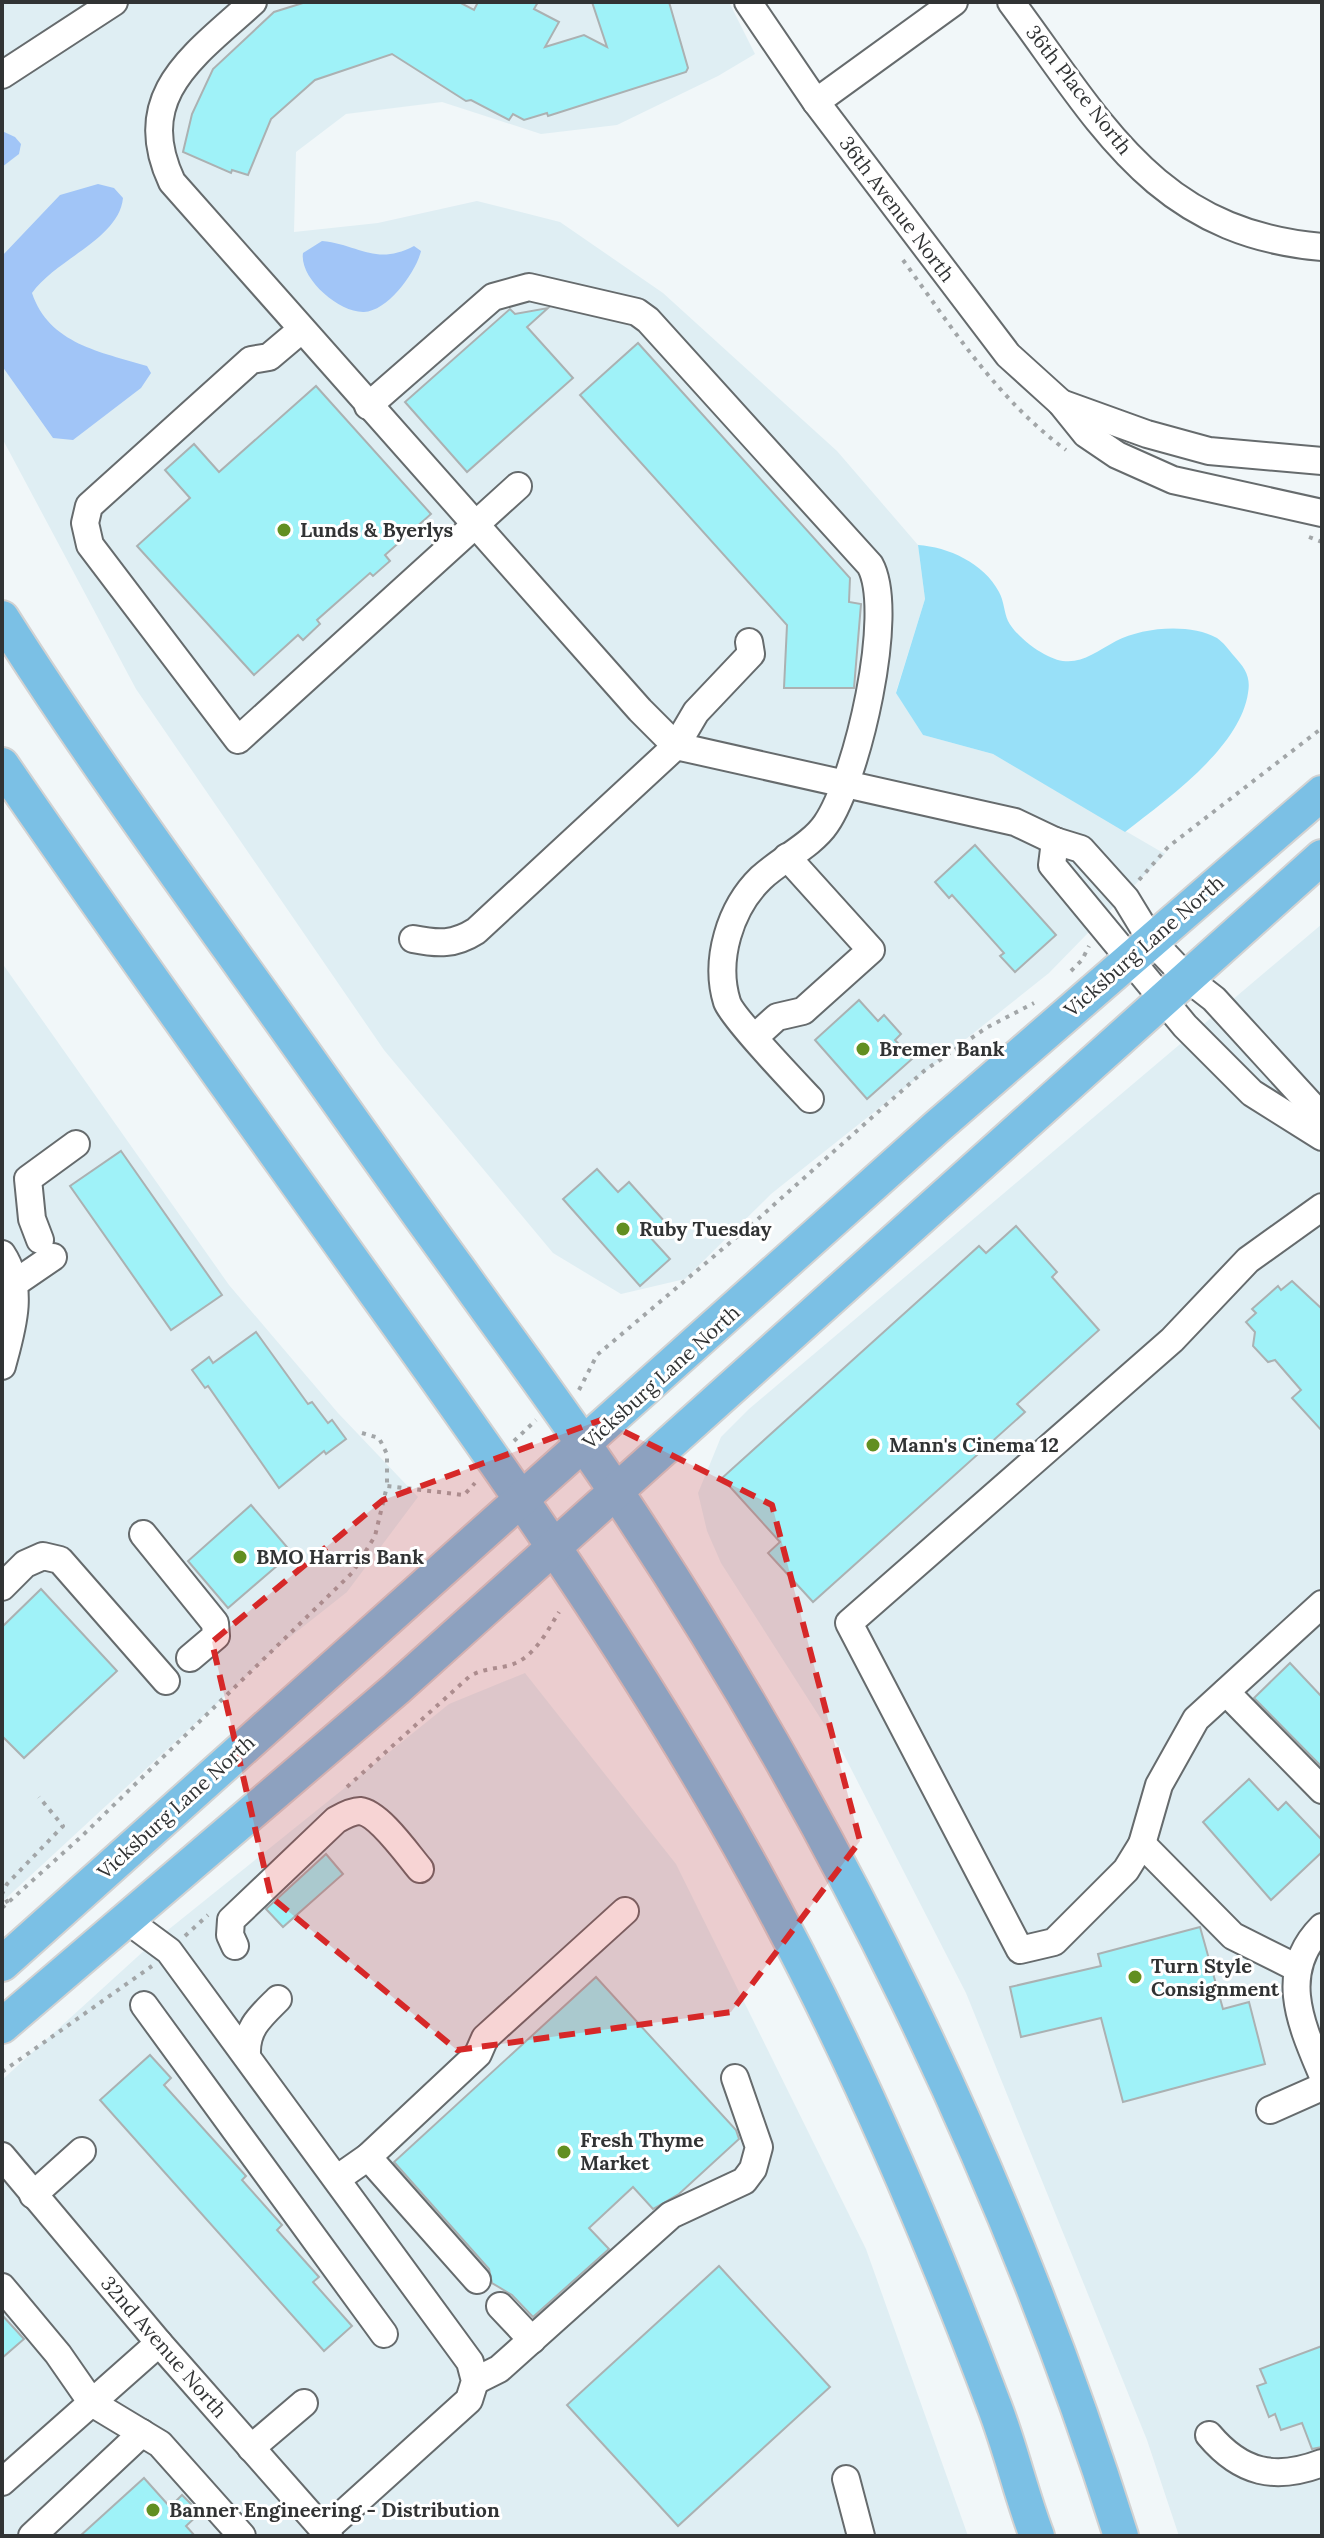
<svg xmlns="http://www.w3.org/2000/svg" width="1324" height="2538" viewBox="0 0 1324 2538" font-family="Lora,serif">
<rect width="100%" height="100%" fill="#f1f7f9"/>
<g fill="#dfeef3">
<path d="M2,2H729L755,54L718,76L617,125L541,134L442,102L346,114L296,152L294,232L378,223L477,201L560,222L663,293L837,451L918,545L925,599L896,692L923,735L993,754L1165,854L1049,973L771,1194L685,1279L621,1294L553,1253L384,1050L136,689L2,438Z"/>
<path d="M1322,924V2536H1179L1147,2440L966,1993L844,1755L721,1563L707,1531L698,1493L721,1437L749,1409Z"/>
<path d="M2,963L229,1285L338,1413L418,1497L347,1592L280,1645L2,1902Z"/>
<path d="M525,1673L676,1864L866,2249L968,2536H2V2080L158,1938L449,1704Z"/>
</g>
<path fill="#98e0f8" d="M918,545C948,547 984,563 999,592C1004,601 1004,612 1008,621C1014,633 1032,648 1044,654C1074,671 1090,655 1116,641C1143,627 1190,623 1217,638C1223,642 1229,650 1234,656C1245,668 1251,677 1248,693C1240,748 1166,800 1125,832L993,754L923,735L896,693L925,599Z"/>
<g fill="#a1c5f7">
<path d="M2,131L15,137L21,144L19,154L2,167Z"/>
<path d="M98,184L114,188L123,198C119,239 56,259 32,293C49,344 101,352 147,366L151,373L141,388L73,440L53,438L2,366V256L60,195Z"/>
<path d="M322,241C360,245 376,266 414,246L421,251C416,272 388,311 364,312C339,313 299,278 303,253Z"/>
</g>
<g fill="#9ff2f8" stroke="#abb1b2" stroke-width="2">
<path d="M306,2H459L474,10L478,2H538L534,9L559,22L545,47L584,35L607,47L592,2H669L688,68L686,72L548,116L547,113L524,120L513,114L509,120L471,100L466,101L392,54L315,80L271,119L248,175L232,170L231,173L183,152L192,114L213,69L274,12Z"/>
<path d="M548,308L527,327L573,378L467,472L405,402L510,309L515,314Z"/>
<path d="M638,343L850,578L849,602L861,604L854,688H784L787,625L580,395Z"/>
<path d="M316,386L431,514L385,555L390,561L373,576L370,573L317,620L320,624L303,640L298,635L254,675L137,546L190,498L165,470L194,444L219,472Z"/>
<path d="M975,845L1056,935L1015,972L1000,956L1004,953L952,895L949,898L935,882Z"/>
<path d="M859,1000L878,1021L884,1015L901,1034L895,1040L912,1059L867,1099L815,1040Z"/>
<path d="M121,1151L222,1295L171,1330L70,1186Z"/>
<path d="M597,1169L618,1192L629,1182L665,1222L649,1236L670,1259L640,1286L563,1199Z"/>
<path d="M1016,1226L1057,1272L1052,1277L1099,1330L1017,1404L1025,1412L813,1602L768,1553L780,1542L722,1478L979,1246L986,1253Z"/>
<path d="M1292,1281L1322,1309V1431L1292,1398L1301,1390L1275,1360L1268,1362L1253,1346L1255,1332L1246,1322L1256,1313L1252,1309L1278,1286L1281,1290Z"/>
<path d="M256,1332L308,1404L312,1402L328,1423L332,1420L346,1439L326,1454L324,1451L279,1488L208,1386L205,1388L192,1370L209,1357L213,1363Z"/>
<path d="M251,1505L292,1553L228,1608L188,1561Z"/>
<path d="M41,1589L117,1671L24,1758L2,1736V1627Z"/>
<path d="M1290,1663L1322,1697V1767L1254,1698Z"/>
<path d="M1249,1779L1278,1810L1286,1802L1322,1840V1852L1271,1900L1203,1822Z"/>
<path d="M326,1854L343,1874L283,1927L266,1909Z"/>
<path d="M1200,1927L1223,2009L1249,2002L1265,2064L1123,2102L1101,2018L1021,2037L1010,1987L1101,1966L1098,1954Z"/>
<path d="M596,1977L736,2130L739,2139L679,2194L653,2209L633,2187L589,2228L609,2249L533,2317L512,2295L492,2283L489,2269L394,2162Z"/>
<path d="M150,2055L171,2078L164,2085L246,2176L242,2180L282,2225L277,2230L319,2277L313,2282L352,2326L324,2351L100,2100Z"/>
<path d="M719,2266L830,2387L678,2526L567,2405Z"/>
<path d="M2,2315L24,2339L2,2358Z"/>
<path d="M1322,2346V2447L1312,2449L1302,2423L1281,2430L1275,2414L1269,2417L1257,2386L1266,2383L1260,2369Z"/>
<path d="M144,2478L170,2507L182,2495L200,2513L186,2526L195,2536H80Z"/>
</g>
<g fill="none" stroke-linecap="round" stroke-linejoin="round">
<g stroke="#666b6d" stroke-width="30">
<g id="minor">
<path d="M253,2C195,55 131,95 172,182L640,710L676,746L1015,822L1055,841L1081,849L1126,899L1151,940L1187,978L1214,999L1322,1117"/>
<path d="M748,2L816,102L1008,355L1061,403L1086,434L1117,455L1173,480L1322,513"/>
<path d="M1011,2C1101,123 1156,233 1322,247"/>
<path d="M2,75L114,2"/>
<path d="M816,102L954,2"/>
<path d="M301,330L269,357L251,360L89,506L85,523L90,545L238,740L518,486"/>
<path d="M1061,403L1147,434L1209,451L1322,461"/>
<path d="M368,406L493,297L529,287L637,312L648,320L870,565C896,612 857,779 826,824C812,845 780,860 761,878C730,908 714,960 727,1002C732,1017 795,1083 810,1099"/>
<path d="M1055,841L1052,865L1185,1026L1252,1093L1322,1137"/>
<path d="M413,939C438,944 454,945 476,931L676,746L696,712L751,654L749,642"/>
<path d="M755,1037L777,1017L803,1011L871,950L787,857"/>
<path d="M40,1240L32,1219L28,1179L76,1144"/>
<path d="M2,1254C25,1289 12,1329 2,1366"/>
<path d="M12,1285L53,1257"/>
<path d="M143,1534L215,1623L216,1636L190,1658"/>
<path d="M2,1587L25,1564L43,1556L60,1560L166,1681"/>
<path d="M1226,1692L1322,1790"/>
<path d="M1142,1844L1159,1785L1196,1719L1322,1604"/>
<path d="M127,1920L169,1951L470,2362L475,2381L469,2400L324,2531"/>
<path d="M1322,1927C1277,1972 1301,2024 1322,2074"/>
<path d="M235,1946L230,1935L231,1920L336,1820C343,1816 352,1811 360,1811C379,1813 408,1855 420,1869"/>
<path d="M1297,1968L1233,1936L1142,1844L1126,1870L1054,1942L1020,1950L849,1623L1172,1340L1248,1260L1322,1207"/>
<path d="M144,2005L384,2334"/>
<path d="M247,2054C246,2028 261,2016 278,1999"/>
<path d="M1270,2110L1322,2087"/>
<path d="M2,2156L159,2343L329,2536"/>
<path d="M368,2157L477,2280"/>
<path d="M338,2178L368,2157L478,2054L485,2038L625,1911"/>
<path d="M33,2195L82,2151"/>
<path d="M2,2287L58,2354L92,2403L160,2444L242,2536"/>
<path d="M500,2306L532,2340"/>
<path d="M475,2381L499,2369L671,2215L744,2181L753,2169L759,2147L735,2078"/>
<path d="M1209,2435C1241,2473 1275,2481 1322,2463"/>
<path d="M251,2448L304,2403"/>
<path d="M846,2479L861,2536"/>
<path d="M2,2482L159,2343"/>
<path d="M32,2536L142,2433"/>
</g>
</g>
<g stroke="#d2d2d2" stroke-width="38">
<g id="major">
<path d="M2,618C78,738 161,853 244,969C316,1069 386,1170 459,1270C513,1346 570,1421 621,1499C834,1819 1005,2169 1121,2536"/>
<path d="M2,765C125,945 253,1121 379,1298C512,1483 643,1670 753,1870C848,2042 926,2224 995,2408C1011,2450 1021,2494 1037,2536"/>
<path d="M2,1964L937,1127L1322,793"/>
<path d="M2,2026L396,1689L1322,857"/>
</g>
</g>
<g stroke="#a2a6a8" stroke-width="4" stroke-dasharray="4 6" stroke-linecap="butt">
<path d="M903,260C953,329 997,399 1066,450"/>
<path d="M1309,537L1322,542"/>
<path d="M1139,880L1168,847L1322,728"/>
<path d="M1071,971L1082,960L1089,946"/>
<path d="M579,1390L597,1355L758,1219L924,1071L986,1028L1034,1003"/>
<path d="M362,1433L379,1438L387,1454V1486"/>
<path d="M514,1441L536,1420"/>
<path d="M347,1787L470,1676C483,1669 493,1669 507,1666C533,1660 546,1633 559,1612"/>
<path d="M8,1903L2,1894L7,1884L63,1826L39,1797"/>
<path d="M2,1908L82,1836L353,1572L375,1536L387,1486L464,1495L475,1483"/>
<path d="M185,1936L208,1915"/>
<path d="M2,2072L152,1966"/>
</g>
<use href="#minor" stroke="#fff" stroke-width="26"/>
<use href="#major" stroke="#7bc0e5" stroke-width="34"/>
</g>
<path fill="#d62828" fill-opacity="0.2" stroke="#d62828" stroke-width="6" stroke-dasharray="16 10" stroke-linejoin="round" d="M601,1420L772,1505L860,1841L731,2012L457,2050L271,1897L212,1642L383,1500Z"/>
<g fill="#628f21" stroke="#fff" stroke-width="3">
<circle cx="284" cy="530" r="8"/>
<circle cx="863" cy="1049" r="8"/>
<circle cx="623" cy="1229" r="8"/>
<circle cx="873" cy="1445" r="8"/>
<circle cx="240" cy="1557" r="8"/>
<circle cx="1135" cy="1977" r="8"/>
<circle cx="564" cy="2152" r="8"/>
<circle cx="153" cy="2510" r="8"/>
</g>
<g text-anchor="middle" stroke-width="6" stroke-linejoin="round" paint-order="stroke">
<g font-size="20" fill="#313334" stroke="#fff">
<text transform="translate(1079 90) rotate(52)" y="7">36th Place North</text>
<text transform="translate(897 209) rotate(53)" y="7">36th Avenue North</text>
<text transform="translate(1144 946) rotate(-41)" y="7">Vicksburg Lane North</text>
<text transform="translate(661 1377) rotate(-42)" y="7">Vicksburg Lane North</text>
<text transform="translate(176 1807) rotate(-42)" y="7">Vicksburg Lane North</text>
<text transform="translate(164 2347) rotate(49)" y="7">32nd Avenue North</text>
</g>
<g font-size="20" font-weight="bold" fill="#313334" stroke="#fff" text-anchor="start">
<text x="300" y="537">Lunds &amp; Byerlys</text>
<text x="879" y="1056">Bremer Bank</text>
<text x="639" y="1236">Ruby Tuesday</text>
<text x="889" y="1452">Mann's Cinema 12</text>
<text x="256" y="1564">BMO Harris Bank</text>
<text x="1151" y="1973">Turn Style<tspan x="1151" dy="23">Consignment</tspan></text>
<text x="580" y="2147">Fresh Thyme<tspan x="580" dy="23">Market</tspan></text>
<text x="169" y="2517">Banner Engineering - Distribution</text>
</g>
</g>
<rect width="1324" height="2538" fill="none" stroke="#313334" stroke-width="8"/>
</svg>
